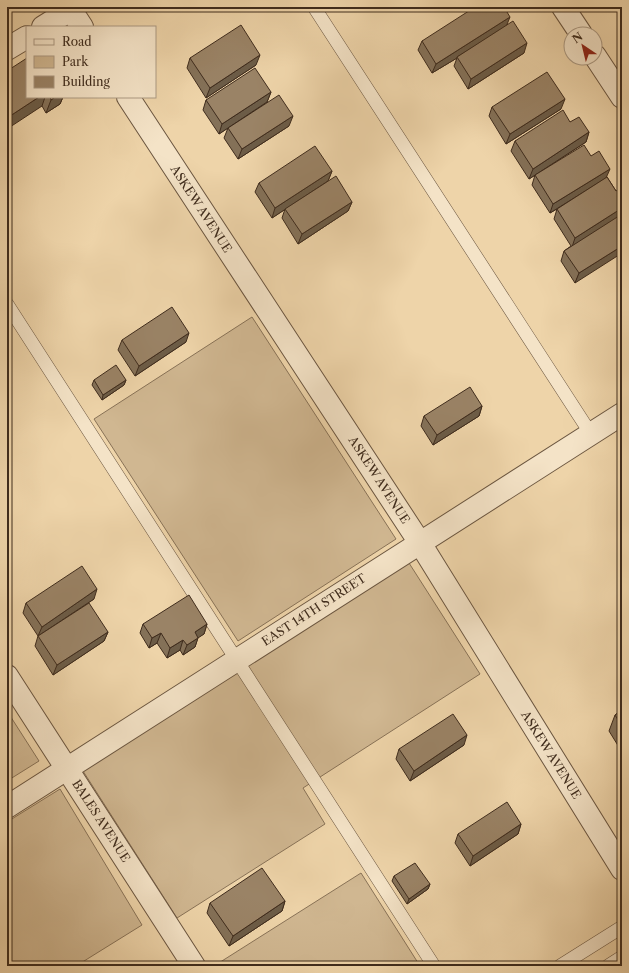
<svg xmlns="http://www.w3.org/2000/svg" width="629" height="973" viewBox="0 0 629 973" font-family="'Libre Caslon Text',serif">
<rect width="100%" height="100%" fill="#eed4a9"/>
<filter id="stains"><feTurbulence type="fractalNoise" baseFrequency=".005" numOctaves="4"/><feColorMatrix values="0 0 0 0 .2 0 0 0 0 .09 0 0 0 0 .02 0 0 0 .5 -.17"/></filter>
<radialGradient id="worn" r=".72"><stop offset=".6" stop-color="#630" stop-opacity="0"/><stop offset="1" stop-color="#630" stop-opacity=".3"/></radialGradient>
<g fill="#d0b791" stroke="#887257">
<path d="M252,317L396,539L238,641L94,419Z"/>
<path d="M409,563L480,674L303,788L325,824L177,918L83,771Z"/>
<path d="M7,711L39,761L7,781Z"/>
<path d="M60,789L142,925L76,966H7V822Z"/>
<path d="M361,873L420,966H214Z"/>
</g>
<g fill="none" stroke-linecap="round" stroke-linejoin="round">
<g stroke="#6b5640" stroke-width="14">
<g id="service">
<path d="M314,7L591,434"/>
<path d="M7,304L434,966"/>
<path d="M560,966L622,927"/>
<path d="M608,966L622,957"/>
</g>
</g>
<g stroke="#6b5640" stroke-width="24">
<g id="minor">
<path d="M69,7L82,27"/>
<path d="M563,7L581,34"/>
<path d="M43,27L75,7"/>
<path d="M7,49L27,37"/>
<path d="M595,56L622,97"/>
<path d="M128,97L420,543L622,869"/>
<path d="M7,676L194,966"/>
<path d="M7,807L622,414"/>
</g>
</g>
<use href="#service" stroke="#f4e3c7" stroke-width="13"/>
<use href="#minor" stroke="#f4e3c7" stroke-width="22"/>
</g>
<g fill="#847158" stroke="#3f2c1d">
<path d="M507,25L524,53L468,89L454,66L457,58L432,73L418,50L422,41Z"/>
<path d="M190,58L256,65L206,98L187,68Z"/>
<path d="M271,92L267,102L219,134L203,110L206,100Z"/>
<path d="M27,97H63L60,104L46,113L42,106Z"/>
<path d="M492,107L561,109L506,144L489,116Z"/>
<path d="M570,122L589,132L586,142L529,179L511,151L515,141Z"/>
<path d="M289,126L238,159L224,138L228,128Z"/>
<path d="M591,156L607,177L616,191L575,283L561,261L564,251L571,246L554,219L557,209L564,205L550,213L532,185L535,175Z"/>
<path d="M332,171L328,181L272,218L255,192L259,183Z"/>
<path d="M352,202L348,211L298,244L282,218L285,209Z"/>
<path d="M122,340L186,342L135,376L118,350Z"/>
<path d="M94,380H126L124,385L102,400L92,385Z"/>
<path d="M482,406L479,416L433,445L421,426L424,416Z"/>
<path d="M94,599L38,636L23,613L26,603Z"/>
<path d="M143,624H207L204,634L198,637L195,647L183,655L180,650L167,658L157,643L149,648L140,633Z"/>
<path d="M108,632L104,641L53,675L35,646L38,636Z"/>
<path d="M622,710V752L609,731L615,715Z"/>
<path d="M464,745L410,781L396,759L399,749Z"/>
<path d="M521,824L518,834L470,866L455,843L458,834Z"/>
<path d="M394,876L430,884L428,889L407,904L392,881Z"/>
<path d="M285,901L282,911L229,946L207,913L210,903Z"/>
</g>
<g fill="#6c5c47" stroke="#3f2c1d">
<path d="M510,17L506,27L457,57V58L432,73L436,64Z"/>
<path d="M527,43L524,53L468,89L471,79Z"/>
<path d="M260,55L256,65L206,98L210,88Z"/>
<path d="M271,92L267,102L219,134L222,124Z"/>
<path d="M39,97H45L42,106L7,129V118Z"/>
<path d="M55,97H63L60,104L46,113L51,100Z"/>
<path d="M565,99L561,109L506,144L510,134Z"/>
<path d="M293,116L289,126L238,159L242,149Z"/>
<path d="M589,132L586,142L529,179L533,169Z"/>
<path d="M610,169L606,178L550,213L553,204Z"/>
<path d="M332,171L328,181L272,218L275,208Z"/>
<path d="M352,202L348,211L298,244L302,234Z"/>
<path d="M622,208V215L572,247L575,238Z"/>
<path d="M622,246V253L575,283L579,273Z"/>
<path d="M189,333L186,342L135,376L139,366Z"/>
<path d="M126,380L124,385L102,400L103,395Z"/>
<path d="M482,406L479,416L433,445L437,435Z"/>
<path d="M97,589L94,599L38,636L42,627Z"/>
<path d="M207,624L204,634L192,642L195,632Z"/>
<path d="M108,632L104,641L53,675L57,665Z"/>
<path d="M161,633L157,643L149,648L152,638Z"/>
<path d="M198,638L195,647L183,655L187,645Z"/>
<path d="M183,640L180,650L167,658L170,648Z"/>
<path d="M467,735L464,745L410,781L414,771Z"/>
<path d="M521,824L518,834L470,866L473,856Z"/>
<path d="M430,884L428,889L407,904L409,899Z"/>
<path d="M285,901L282,911L229,946L233,936Z"/>
</g>
<g fill="#9a8366" stroke="#3f2c1d">
<path d="M475,7H504L510,17L436,64L422,41Z"/>
<path d="M513,21L527,43L471,79L457,57Z"/>
<path d="M241,25L260,55L210,88L190,58Z"/>
<path d="M27,58V97H39L7,118V71Z"/>
<path d="M255,68L271,92L222,124L206,100Z"/>
<path d="M547,72L565,99L510,134L492,107Z"/>
<path d="M279,95L293,116L242,149L228,128Z"/>
<path d="M50,97H55L51,100Z"/>
<path d="M563,110L570,122L579,117L589,132L533,169L515,141Z"/>
<path d="M584,145L591,156L599,151L610,169L553,204L535,175Z"/>
<path d="M315,146L332,171L275,208L259,183Z"/>
<path d="M336,176L352,202L302,234L285,209Z"/>
<path d="M607,177L616,191L622,187V208L575,238L557,209Z"/>
<path d="M622,214V246L579,273L564,251Z"/>
<path d="M172,307L189,333L139,366L122,340Z"/>
<path d="M116,365L126,380L103,395L94,380Z"/>
<path d="M470,387L482,406L437,435L424,416Z"/>
<path d="M82,566L97,589L42,627L26,603Z"/>
<path d="M189,595L207,624L195,632L198,638L187,645L183,640L170,648L161,633L152,638L143,624Z"/>
<path d="M89,603L108,632L57,665L38,636Z"/>
<path d="M622,710V726L615,715Z"/>
<path d="M453,714L467,735L414,771L399,749Z"/>
<path d="M507,802L521,824L473,856L458,834Z"/>
<path d="M415,863L430,884L409,899L394,876Z"/>
<path d="M262,868L285,901L233,936L210,903Z"/>
</g>
<g text-anchor="middle" stroke-width="3" stroke-linejoin="round" paint-order="stroke">
<g font-size="12" fill="#3f2c1d" stroke="#f4e3c7">
<text transform="translate(201 209) rotate(57)" y="4">ASKEW AVENUE</text>
<text transform="translate(379 480) rotate(57)" y="4">ASKEW AVENUE</text>
<text transform="translate(314 610) rotate(-33)" y="4">EAST 14TH STREET</text>
<text transform="translate(551 755) rotate(58)" y="4">ASKEW AVENUE</text>
<text transform="translate(101 821) rotate(57)" y="4">BALES AVENUE</text>
</g>
</g>
<rect width="629" height="973" fill="none" stroke="#eed4a9" stroke-width="24"/>
<rect x="8" y="8" width="613" height="957" fill="none" stroke="#3f2c1d" stroke-width="2"/>
<rect x="12" y="12" width="605" height="949" fill="none" stroke="#3f2c1d"/>
<rect x="26" y="26" width="130" height="72" fill="#f4e3c7" stroke="#ac9a83"/>
<rect x="34" y="39" width="20" height="6" fill="#f4e3c7" stroke="#ac9a83"/>
<text x="62" y="46" font-size="12" fill="#3f2c1d">Road</text>
<rect x="34" y="56" width="20" height="12" fill="#d0b791" stroke="#ac9a83"/>
<text x="62" y="66" font-size="12" fill="#3f2c1d">Park</text>
<rect x="34" y="76" width="20" height="12" fill="#9a8366" stroke="#ac9a83"/>
<text x="62" y="86" font-size="12" fill="#3f2c1d">Building</text>
<g transform="translate(583 46) rotate(325)"><circle r="19" fill="#f4e3c7" stroke="#ac9a83"/>
<path d="M0-3L7 15L0 10L-7 15Z" fill="#8f2418"/>
<text y="-6" font-size="11" font-weight="bold" text-anchor="middle" fill="#3f2c1d">N</text>
</g>
<rect width="100%" height="100%" filter="url(#stains)"/>
<rect width="100%" height="100%" fill="url(#worn)"/>
</svg>
